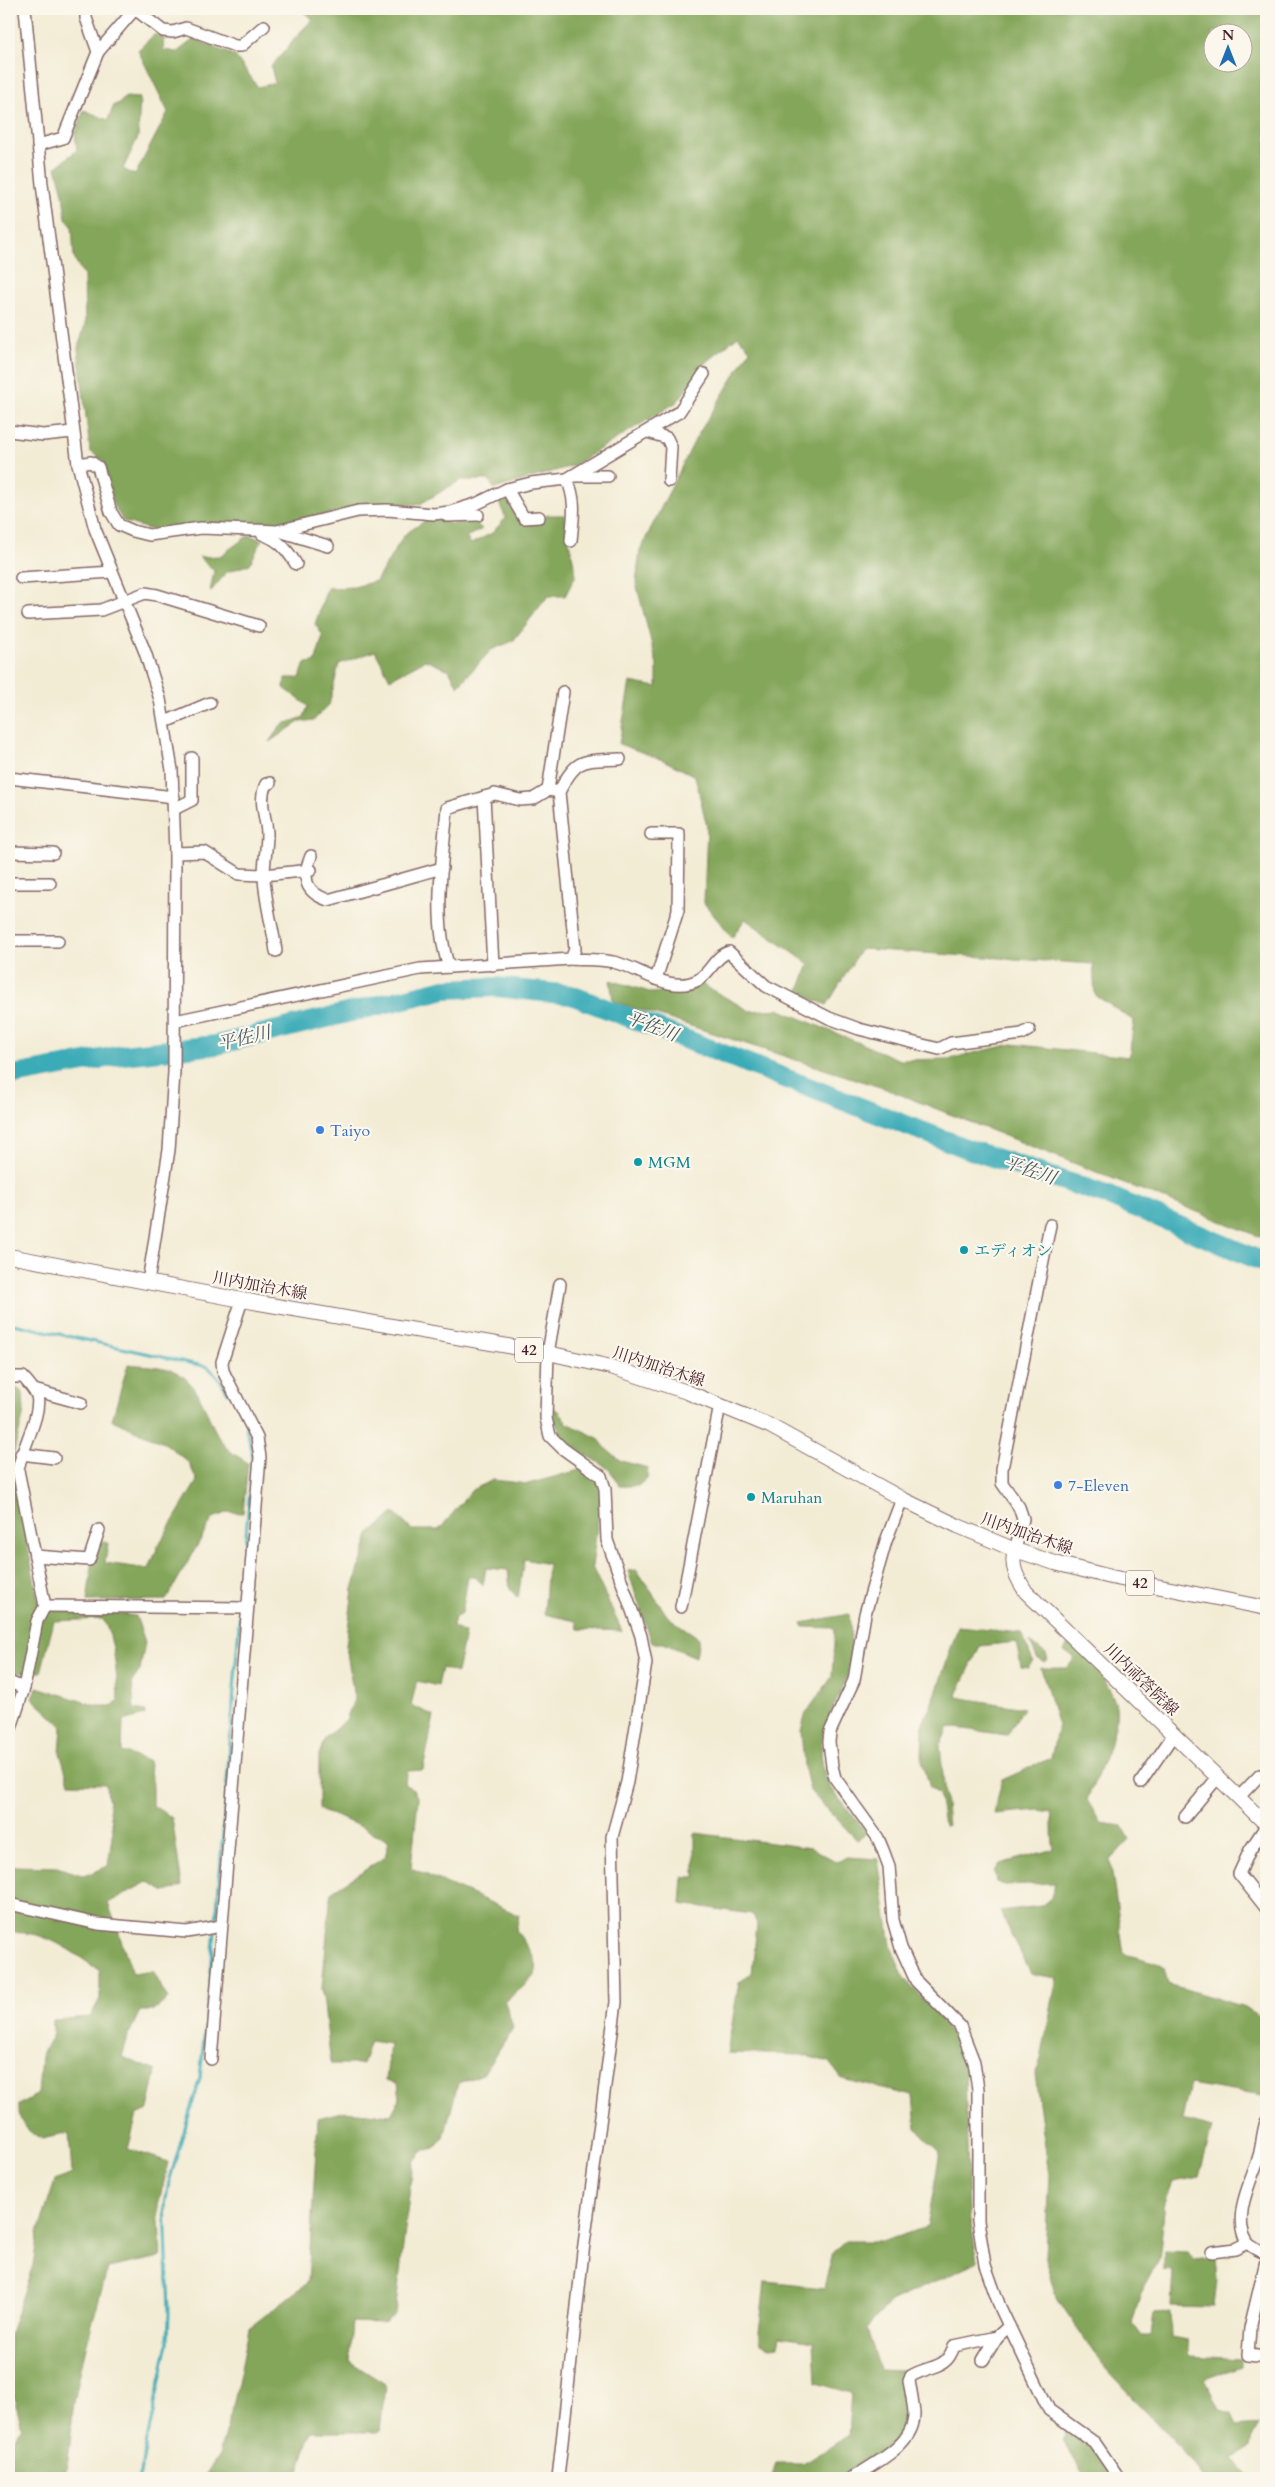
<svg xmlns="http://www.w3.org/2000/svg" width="1275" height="2487" viewBox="0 0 1275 2487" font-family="Cardo,'Noto Serif JP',serif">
<rect width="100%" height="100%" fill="#fbf7ec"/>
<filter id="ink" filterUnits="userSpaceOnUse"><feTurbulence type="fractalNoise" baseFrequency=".02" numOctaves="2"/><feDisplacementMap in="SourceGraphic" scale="10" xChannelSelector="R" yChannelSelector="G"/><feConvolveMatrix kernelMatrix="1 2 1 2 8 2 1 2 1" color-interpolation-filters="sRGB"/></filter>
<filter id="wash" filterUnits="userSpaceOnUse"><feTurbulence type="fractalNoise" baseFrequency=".0096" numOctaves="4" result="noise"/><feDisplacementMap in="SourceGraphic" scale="20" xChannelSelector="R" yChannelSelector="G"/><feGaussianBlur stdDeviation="1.12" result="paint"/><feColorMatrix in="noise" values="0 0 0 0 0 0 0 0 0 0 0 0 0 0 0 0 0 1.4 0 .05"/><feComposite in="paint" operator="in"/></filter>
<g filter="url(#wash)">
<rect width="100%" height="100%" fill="#f3ecd5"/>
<g fill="#84a65a" stroke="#676242" fill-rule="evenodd">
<path d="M299,9H1266V1239L886,1089L613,1001L610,980L653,993L703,985L750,1011L778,1009L900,1060L948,1059L1012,1044L1129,1057L1134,1021L1095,995L1093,964L861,949L827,1005L798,993L809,964L745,919L732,938L704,903L707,827L695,776L663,760L619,744L630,682L657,687V665L636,583L640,550L696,438L750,350L738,336L706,362L677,402L572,466L494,489L489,480H461L420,504H379L275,525L148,529L123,521L114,506L104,461L90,451L78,348L85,325L84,276L74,258L72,226L66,219L63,193L56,167L77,150L75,134L84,110L108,120L114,105L120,103L125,97L140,98L138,137L123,169L135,175L168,112L138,50L155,34L164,37L163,50L177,52L194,39L235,56L258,87L275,83L271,66C286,51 297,34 313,19ZM1212,32H1242V62H1212Z"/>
<path d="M506,496L523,524L541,523L547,515H564L576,575L565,596H548L513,641L491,650L458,686L449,670L425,660L390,679L375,651L339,664L329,705L314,720L299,722L269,742L281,725L304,717L308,706L284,688L285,678H300L305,663L315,662L323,636L315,624L327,588L354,587L376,581L404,535L426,520L439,518L450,524L475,522L482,529L466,537L471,544L492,533L506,518L497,499Z"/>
<path d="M249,535L262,540L250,564L227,572L210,592L214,571L199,557L220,556Z"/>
<path d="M128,1364C143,1366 164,1365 178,1373C205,1389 206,1424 226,1447C231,1453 241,1458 248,1463L243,1513L228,1512L213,1518L166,1600L87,1601L92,1566L101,1540L108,1543L105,1563L149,1569L158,1546L197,1481L189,1463L166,1444L112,1420Z"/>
<path d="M9,1386H14L23,1393L24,1412L11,1464L39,1603L136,1616L145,1642L140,1670L132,1682L134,1709L146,1711L144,1715L123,1721L122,1752L148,1761L152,1782V1805L172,1818L182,1886L166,1892L147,1882L108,1903L133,1974L153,1971L168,1999L153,2011H140L128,2036L122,2057L156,2071L148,2110L137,2115L128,2149L169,2162L158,2205L161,2257L108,2268C95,2312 82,2357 74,2403C70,2428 72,2454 63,2478H9V2444L22,2427L9,2380L10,2333L33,2265L38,2233L55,2181L72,2174L69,2133L42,2139C26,2130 18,2124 19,2105L38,2094L41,2056L53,2034V2020L90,2017L100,1999V1971C72,1952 45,1929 9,1933V1866L57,1867L85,1876L108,1866L113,1829L106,1784L69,1783L60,1753L62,1726L33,1699L37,1687L97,1706H112L118,1700C117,1677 115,1639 103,1619L54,1621L41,1672L15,1673L9,1650Z"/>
<path d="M551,1407L559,1411L567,1423L598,1438L607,1450L621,1461L648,1468L647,1478L638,1486H619C610,1461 588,1460 570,1444C558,1434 555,1421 551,1407Z"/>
<path d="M583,1469L597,1479L601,1495L592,1567L622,1631L578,1629L576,1621L544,1614L548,1564L524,1559L518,1598L510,1589L508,1570L486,1568L483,1585L475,1577H468L462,1613L455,1617L453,1627L465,1633L457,1673L442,1668L438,1686L417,1681L411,1705L434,1716L423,1770L408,1771L404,1784L413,1789L418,1799L411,1868L519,1915L516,1930C545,1974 545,1968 505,2002L513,2028L483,2074L458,2083L444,2137L434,2148L423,2151L413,2162L395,2314L384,2323L352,2322L349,2361L385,2384L380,2432H311L297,2478H204L218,2458L235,2398L249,2328L308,2282L318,2118L345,2111L391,2115L400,2098L398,2083L386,2080L390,2044L370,2041L362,2064H331L322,1988L331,1892L385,1857L389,1841L364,1828L319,1809V1755L325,1738L346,1720L354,1699L346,1645L353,1589L369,1535L394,1513L412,1530H439L472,1490L493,1480L528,1484Z"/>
<path d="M637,1570L668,1617L699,1638L696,1657L663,1643H652L628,1571Z"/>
<path d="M849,1614C851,1635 853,1658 846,1679C834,1712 814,1732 824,1771C828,1789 856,1819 868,1833L857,1840L810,1791L804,1765L801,1731L806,1713L832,1677L835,1628L804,1627L802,1623Z"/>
<path d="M958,1627L1021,1633L1033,1661L1028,1668L1021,1667L1016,1642L980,1646L956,1697L1024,1708L1007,1735L949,1727L940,1745L948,1826H944L939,1794L930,1788L922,1760L923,1723L936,1693Z"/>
<path d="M1030,1642L1046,1654L1048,1660L1044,1662L1037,1658Z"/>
<path d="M1076,1645C1090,1661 1108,1681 1115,1702C1123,1727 1096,1776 1087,1800L1101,1823L1122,1826L1129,1840L1110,1860L1124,1954L1155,1962L1164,1968L1168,1984L1245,2007L1266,2020V2071L1262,2096L1190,2084L1182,2120L1212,2128L1199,2177L1173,2182L1165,2202L1159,2260L1140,2295L1132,2323L1142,2336H1151L1154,2314L1170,2313L1171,2337L1187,2340L1190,2356L1242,2359V2366L1204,2379L1219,2410L1232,2413L1237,2426L1258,2424L1252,2435L1250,2447L1234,2460L1248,2478H1204L1193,2462L1105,2368L1058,2300L1045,2255L1049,2175L1035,2074L1041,2059L1057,1978L1031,1974L1000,1911L1041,1906L1051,1898L1055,1883L1005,1885L996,1882L994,1872L1000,1864L1054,1849C1051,1836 1053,1824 1051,1812L1038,1810L994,1814L1002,1780L1051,1758L1058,1726L1041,1668H1067L1075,1658L1064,1651L1067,1646Z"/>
<path d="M695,1833L811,1848L836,1861L847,1857L878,1859L891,1945L904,1978L939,2017L958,2045L965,2068L969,2216L978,2261L890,2302L867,2328L880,2370L902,2371C904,2387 910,2408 905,2425C900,2441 853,2477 837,2478C816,2480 793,2478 771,2478L776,2464H804L849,2435L852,2393L816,2383L814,2342L780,2337L778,2346L769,2347L761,2343L759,2332L765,2282L824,2288L833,2252L846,2241H884L927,2227L940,2152L916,2128L913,2096L842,2079L829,2062L802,2055L727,2053L739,1982L752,1973L757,1924L752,1914L681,1904L683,1877H695Z"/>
<path d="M1164,2250L1187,2251L1194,2259L1215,2257L1217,2279L1214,2307L1171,2306L1173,2271L1164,2270Z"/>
<path d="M1068,2428L1092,2447L1115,2478H1085L1062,2440Z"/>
</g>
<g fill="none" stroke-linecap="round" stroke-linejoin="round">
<g stroke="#3babb7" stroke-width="3">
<path d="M9,1323L208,1367L218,1377L228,1393"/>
<path d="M240,1605L252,1465V1450L246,1428"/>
<path d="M216,1924L240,1612"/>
<path d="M139,2478L168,2343L169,2312L165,2205L169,2182L200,2078L215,1931"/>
</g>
<path stroke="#3babb7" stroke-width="20" d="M9,1076L122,1055L216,1045L445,989L496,987L571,995L968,1149L1109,1196L1266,1263"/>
</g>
</g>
<g filter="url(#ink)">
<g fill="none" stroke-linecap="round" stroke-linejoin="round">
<g stroke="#856766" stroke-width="14">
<g id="minor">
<path d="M25,9L42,184L78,464L95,529L145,652L160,699L172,770L175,853L174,1072L169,1150L148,1282"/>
<path d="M135,9L163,31L173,32L186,28L235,46H241L264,26"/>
<path d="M98,52L135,9"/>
<path d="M38,145L63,138L98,52L86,18V9"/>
<path d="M9,431L43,435L73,432"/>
<path d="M648,432L667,438L671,447L669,481"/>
<path d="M78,464L91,462L98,467L111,512L119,525L133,531L149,535L201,528L277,531L358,511L387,510L434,514L450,512L476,504L507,489L531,483L567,479L679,412L704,374"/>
<path d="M572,476H608"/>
<path d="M567,479C577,502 573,517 571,541"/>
<path d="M507,489L524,518L539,517"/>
<path d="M447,516L478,515"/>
<path d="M279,531L328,546"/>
<path d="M262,534C279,540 286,548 296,564"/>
<path d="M21,578L112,572"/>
<path d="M28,614L101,610L145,593L157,595L259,626"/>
<path d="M165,722L210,703"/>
<path d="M9,778L174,797"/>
<path d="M270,783L266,784C258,801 266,816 267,833C267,848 264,861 264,875C264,898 273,928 276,951"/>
<path d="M554,791L548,790L563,692"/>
<path d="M484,797L493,965"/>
<path d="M174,809L192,800V758"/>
<path d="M651,834H679L678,910L656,979"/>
<path d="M9,852L53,853"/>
<path d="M175,853L204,852L239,874L264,875L311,870"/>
<path d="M311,856C302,877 304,892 328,900L442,868"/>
<path d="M9,883H50"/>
<path d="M9,941H58"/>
<path d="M571,959C585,960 600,959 613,962C639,967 670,995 698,980C710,973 715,956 729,952L766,986L829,1018L859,1029L939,1049L951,1043L1022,1034L1029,1030"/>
<path d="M449,967C432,920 443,857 447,808L495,794L520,800L533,799L548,790"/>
<path d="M175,1021L420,969L571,959L575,949L559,792C577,757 582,761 620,759"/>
<path d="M9,1377H23C28,1383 34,1389 37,1396C42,1414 21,1450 18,1470L45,1606L37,1621L24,1688L9,1734"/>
<path d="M34,1390L81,1403"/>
<path d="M21,1454L54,1458"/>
<path d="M902,1499L886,1541L865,1614L854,1680L830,1732L829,1742L832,1766L835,1778L878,1838L883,1850L889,1866L893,1920L901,1948L916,1981L960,2026L974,2062L978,2089V2221L985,2265L1000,2307L1049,2410L1095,2443L1119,2478"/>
<path d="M1015,1550L1023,1519L1019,1507L1002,1483V1469L1050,1225"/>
<path d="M35,1556L89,1560L99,1530"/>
<path d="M45,1606L247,1608"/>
<path d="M681,1607L720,1405"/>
<path d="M9,1682L24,1688"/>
<path d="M1141,1782L1174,1734"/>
<path d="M1239,1797L1260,1775"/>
<path d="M1185,1817L1218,1777"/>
<path d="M1266,1826L1250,1850L1239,1874L1266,1908"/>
<path d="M9,1904L98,1924L187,1932L221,1926"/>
<path d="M211,2059L260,1457L257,1438L223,1371L222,1362L242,1300"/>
<path d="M1266,2122C1262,2134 1262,2147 1258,2160C1250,2183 1232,2218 1247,2242C1251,2248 1260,2251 1266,2254"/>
<path d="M1212,2252L1235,2249L1247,2243"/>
<path d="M1266,2261L1250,2328L1248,2355L1266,2357"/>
<path d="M983,2360L997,2337"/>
<path d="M558,2478L583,2252L616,2002L612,1837L627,1782L646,1663L641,1636L607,1540L605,1489L601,1476L562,1448L550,1436L546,1418L548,1353L560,1284"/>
<path d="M852,2478C875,2463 915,2445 914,2413C913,2402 911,2391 909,2381L911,2376C931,2364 946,2371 954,2346L997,2337L1009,2326"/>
</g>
</g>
<g stroke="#856766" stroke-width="16">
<g id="major">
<path d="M9,1256L242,1300L548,1353L611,1367L687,1392L770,1426L902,1499L958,1526L1015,1550L1055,1563L1111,1577L1266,1608"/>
<path d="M1015,1550C1010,1566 1017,1578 1026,1592L1266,1824"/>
</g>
</g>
<use href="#minor" stroke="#fff" stroke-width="11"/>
<use href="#major" stroke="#fff" stroke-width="14"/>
</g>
</g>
<g fill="#3f7fe0" stroke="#fbf7ec" stroke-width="2">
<circle cx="320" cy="1130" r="5"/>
<circle cx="1058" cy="1485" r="5"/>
</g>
<g fill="#0f9aa8" stroke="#fbf7ec" stroke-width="2">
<circle cx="638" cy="1162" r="5"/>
<circle cx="964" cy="1250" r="5"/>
<circle cx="751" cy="1497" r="5"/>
</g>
<g text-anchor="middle" stroke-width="4.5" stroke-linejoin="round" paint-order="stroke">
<g fill="#fbf7ec" stroke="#7f6065" stroke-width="1">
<rect x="515" y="1337.5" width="28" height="25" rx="4"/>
<rect x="1126" y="1570.5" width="28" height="25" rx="4"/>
</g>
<g font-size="15" font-weight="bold" fill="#4a1f2b">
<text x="529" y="1355">42</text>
<text x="1140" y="1588">42</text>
</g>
<g font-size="16" fill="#366cbe" stroke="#fbf7ec" text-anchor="start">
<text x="330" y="1136">Taiyo</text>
<text x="1068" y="1491">7-Eleven</text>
</g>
<g font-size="16" fill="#0d838f" stroke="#fbf7ec" text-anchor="start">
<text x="648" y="1168">MGM</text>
<text x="974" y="1256">エディオン</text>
<text x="761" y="1503">Maruhan</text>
</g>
<g font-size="16" fill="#4a1f2b" stroke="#fbf7ec">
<text transform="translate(260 1285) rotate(10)" y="6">川内加治木線</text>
<text transform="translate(659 1366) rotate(18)" y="6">川内加治木線</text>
<text transform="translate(1027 1533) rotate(19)" y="6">川内加治木線</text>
<text transform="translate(1142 1679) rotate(44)" y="6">川内祁答院線</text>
</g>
<g font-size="18" font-style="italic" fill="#445763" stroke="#fbf7ec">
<text transform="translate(652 1026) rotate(21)" y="6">平佐川</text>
<text transform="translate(244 1038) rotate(-13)" y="6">平佐川</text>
<text transform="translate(1030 1170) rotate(19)" y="6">平佐川</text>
</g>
</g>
<rect width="1275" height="2487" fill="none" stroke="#fbf7ec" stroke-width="30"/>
<g transform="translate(1228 48)"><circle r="24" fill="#fbf7ec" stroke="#b4a19f"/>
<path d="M0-4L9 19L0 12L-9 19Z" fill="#1f6fb2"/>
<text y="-8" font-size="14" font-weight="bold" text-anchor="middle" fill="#4a1f2b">N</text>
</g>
</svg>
